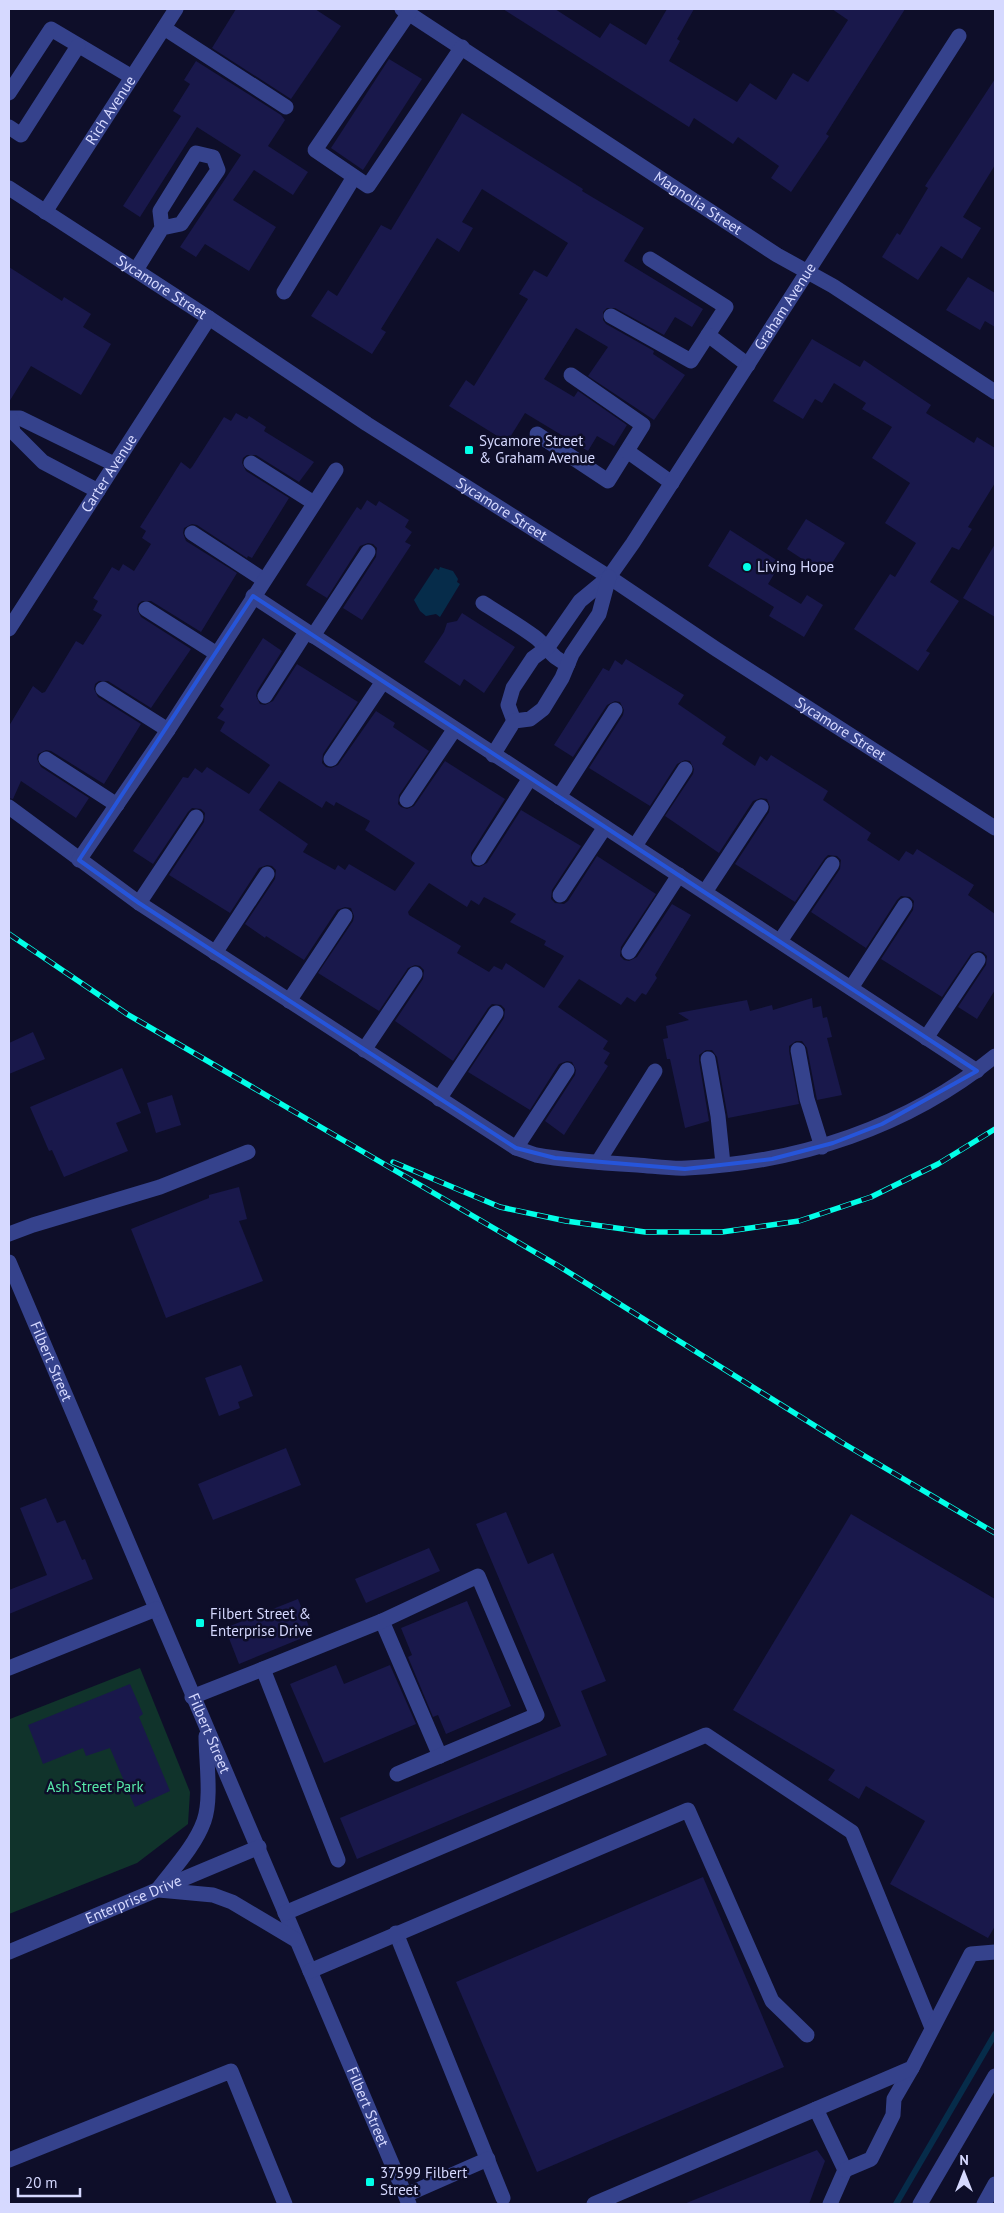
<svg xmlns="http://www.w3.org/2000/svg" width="1004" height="2213" viewBox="0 0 1004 2213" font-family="'PT Sans',sans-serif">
<rect width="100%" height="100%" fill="#0e0e29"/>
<path fill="#10332b" d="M140,1668L190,1792L188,1824L137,1863L9,1914V1717L10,1719Z"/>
<path fill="#062c4a" d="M440,567L453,571L458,579L457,582L460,584L440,617L436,614L426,616L420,611L414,600L435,568L439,570Z"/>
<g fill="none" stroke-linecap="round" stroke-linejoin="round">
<path stroke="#062c4a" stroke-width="6" d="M896,2204L995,2034"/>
</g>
<g fill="#19184b" fill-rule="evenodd">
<path d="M236,9H315L341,26L291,99L212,48Z"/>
<path d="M503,9H555L600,38L610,23L646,45L667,9H694L677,39L680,41L669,61L737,102L750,83L776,100L793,73L808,82L848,20L832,9H905L826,134L829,136L791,192L771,178L779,166L738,137L733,144L694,118L689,127Z"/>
<path d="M389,59L422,79L363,170L331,148Z"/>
<path d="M196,61L281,115L285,120L268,146L308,172L293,195L254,170L233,200L276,227L249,271L205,244L196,257L180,247L241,155L197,127L140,217L123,206L181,116L173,111L190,84L184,80Z"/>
<path d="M995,79V165L963,217L981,228L962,259L941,246L918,280L882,257L897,233L900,235L928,188L925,186Z"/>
<path d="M462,113L583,189L582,191L644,228L624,261L703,309L692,327L675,317L664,335L615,308H607L603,312V320L606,324L654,351L653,354L685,375L654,420L588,376L608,347L576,328L544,379L574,397L578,391L627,425L614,446L597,436L588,451L525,413L507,442L449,406L466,380L474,386L528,299L519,294L534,270L547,277L568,243L482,189L462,222L473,228L459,252L437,238L381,329L386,332L372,354L311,316L328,290L337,296L381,225L391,230Z"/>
<path d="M9,267L62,301L64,297L91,314L83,327L111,344L81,395L31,366L9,402Z"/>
<path d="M968,277L995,293V327L985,321L980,330L946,310Z"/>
<path d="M812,339L860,367L864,360L931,405L926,413L974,443L977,437L995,448V483L968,527L972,529L959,550L952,547L930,582L959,601L926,651L930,653L918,671L854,629L890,574L895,577L916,543L885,523L910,483L872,458L892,427L862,409L866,403L834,383L822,403L815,399L803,419L773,401Z"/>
<path d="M236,413L247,419L249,416L266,427L264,431L314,462L299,482L256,455H247L243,458L242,463L246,471L289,498L252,558L248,556L247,558L197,525L192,524L184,528L183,533L186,541L237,573L201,632L151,601H142L138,604L137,609L141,617L191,649L151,708L108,681H99L95,684L94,689L98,697L141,724L104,784L51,751L46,750L38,754L37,759L41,767L89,798L76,818L21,781L13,799L9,798V726L33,686L42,693L45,692L76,641L83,645L102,615L93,610L98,601L93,598L112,567L119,571L123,564L134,571L151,544L142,538L146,531L140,527L181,462L190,469L192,467L224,417L231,421Z"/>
<path d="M367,500L376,506L379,501L409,520L405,527L412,532L405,542L411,545L362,620L343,608L376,557L377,548L373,544L368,543L360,546L327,598L306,585L357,507L361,510Z"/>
<path d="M806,519L845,543L825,574L787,549Z"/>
<path d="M730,530L781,563L768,584L801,604L807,595L823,605L804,637L769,616L774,607L708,566Z"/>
<path d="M995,544V617L963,598Z"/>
<path d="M462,613L515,647L484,693L464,679L460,686L424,662L444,632L447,623L457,621Z"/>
<path d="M263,638L282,651L257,691L256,696L260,704L265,705L273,701L297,664L358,702L323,754L322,763L326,767L331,768L338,765L376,711L395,723L393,727L429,751L399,795L398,804L401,807L407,809L414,806L445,761L505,799L471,853V862L474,866L479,867L487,863L521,810L581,846L552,890L551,899L555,903L564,904L568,901L597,856L656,894L621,947L620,956L624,960L629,961L637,957L672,904L691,915L655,975L657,978L646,995L642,993L635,1002L627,997L621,1005L579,979L558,1007L608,1041L603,1049L610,1053L604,1063L608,1066L564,1135L545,1121L575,1075L576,1070L572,1062L567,1061L559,1064L530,1110L468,1072L504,1018L505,1009L501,1005L492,1004L488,1008L453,1061L395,1021L423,979L424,970L420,966L415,965L408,968L379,1011L318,973L353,921L354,916L351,908L345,907L337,910L304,960L266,936L265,938L245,924L275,879L276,870L272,866L267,865L259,868L230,913L169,875L204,822L205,813L201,809L192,808L188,812L153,864L133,851L183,777L188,778L195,768L202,773L207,767L249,794L270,765L220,731L225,722L217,718L224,709L220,706ZM279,781L322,808L326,801L334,806L336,802L370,821L365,830L415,863L395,891L349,864L345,870L338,865L335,870L303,852L308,844L259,810ZM429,883L467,907L471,900L479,905L484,897L516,914L510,922L546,941L544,945L564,956L544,988L506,963L502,970L494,966L489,972L457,953L461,946L409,915L408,912Z"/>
<path d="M626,659L684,695L678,704L726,737L722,744L755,766L760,756L767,761L771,755L828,791L823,800L871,833L867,840L899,861L906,851L913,855L917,849L974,885L968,895L995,914V990L977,1019L958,1007L986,965L987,956L983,952L978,951L971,954L942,997L881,959L913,910L914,901L910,897L901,896L897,900L866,948L811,912L840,869L841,860L837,856L828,855L825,858L795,902L735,864L769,812L770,807L767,799L761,798L753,801L719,853L665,816L693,774L694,769L690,761L685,760L677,764L650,806L589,768L623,715L624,710L620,702L615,701L607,705L573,757L554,745L603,668L609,671L615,660L622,665Z"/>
<path d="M812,998L813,1008L821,1006L823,1018L827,1017L832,1037L827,1038L842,1095L817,1100L807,1048L802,1041H796L789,1046V1051L799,1104L728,1118L717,1057L712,1050H706L699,1055V1061L709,1121L685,1128L670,1059H667L663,1039L668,1038L666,1026L689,1020L678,1013L747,1000L750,1011L772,1005L773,1010Z"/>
<path d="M33,1032L45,1059L9,1074V1043Z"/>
<path d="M122,1068L141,1113L116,1123L128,1151L64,1177L52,1150L49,1151L30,1107Z"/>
<path d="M172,1095L181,1125L156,1133L147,1103Z"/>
<path d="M239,1187L247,1219L239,1221L263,1281L166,1318L131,1229L209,1198V1195Z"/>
<path d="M241,1365L253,1396L238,1402L240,1408L219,1416L205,1378Z"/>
<path d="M286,1448L301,1485L213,1520L198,1484Z"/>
<path d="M46,1498L57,1523L65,1520L82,1560L85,1559L93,1579L9,1614V1590L47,1575L20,1508Z"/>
<path d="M506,1512L528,1564L553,1553L606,1681L581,1691L607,1755L357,1859L340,1818L561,1726L476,1524Z"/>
<path d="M851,1514L995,1599V1926L988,1938L890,1884L925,1821L866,1786L859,1799L828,1780L835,1770L733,1710Z"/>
<path d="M429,1548L440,1571L366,1603L355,1579Z"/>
<path d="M298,1599L312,1634L239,1664L225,1628Z"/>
<path d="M467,1601L511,1706L446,1734L438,1715L433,1717L408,1657L412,1655L401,1628Z"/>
<path d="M336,1665L344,1684L390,1665L416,1724L324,1763L290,1684Z"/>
<path d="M130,1684L143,1714L139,1717L170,1791L135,1807L110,1748L86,1756L83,1748L43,1764L28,1725Z"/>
<path d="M703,1877L784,2067L537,2172L456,1982Z"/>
<path d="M817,2150L825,2161L809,2204H684Z"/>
</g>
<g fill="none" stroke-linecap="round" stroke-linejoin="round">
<g stroke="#35428c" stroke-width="15">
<path id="s1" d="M402,9L777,255L833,286L995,392"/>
<path d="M409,13L315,150L368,186L462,47"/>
<path d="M164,28L286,107"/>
<path d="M9,93L51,29L132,77"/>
<path d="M9,127L21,135L78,46"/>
<path id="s2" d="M9,188L209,318L367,424L609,577L716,649L995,828"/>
<path id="s3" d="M45,212L176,9"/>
<path d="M136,270L162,228L160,211L196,153L213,157L218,170L181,224L162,228"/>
<path d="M284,292L354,177"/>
<path d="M611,316L691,361L726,307L650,259"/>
<path d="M708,335L748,365"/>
<path d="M9,418H20L114,464"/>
<path d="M11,419L13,432L43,462L98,491"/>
<path d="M537,434L608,481L643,425L571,375"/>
<path d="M627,451L672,483"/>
<path d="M251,463L314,503"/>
<path d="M192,533L264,580"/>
<path d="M253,596C493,756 737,911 977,1071"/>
<path d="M483,603C500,614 519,625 535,637C548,647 552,659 568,664"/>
<path d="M146,609L217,654"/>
<path id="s4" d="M9,629L209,318"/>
<path d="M313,636L368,552"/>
<path d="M103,689L168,730"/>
<path d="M265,696L306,632"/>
<path id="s5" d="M514,721L508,705L513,688L533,658L548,647L580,601L609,577L633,543L959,36"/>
<path d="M493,755L514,721L530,719L543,709L562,678L572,654L599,614L609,577"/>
<path d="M46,759L117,805"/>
<path d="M331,759L382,683"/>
<path d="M559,797L615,710"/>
<path d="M407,800L454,730"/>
<path d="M9,807L139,903L516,1148L536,1155C569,1161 603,1163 637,1165C653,1166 671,1169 687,1168C798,1163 908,1127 995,1056"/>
<path d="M635,846L685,769"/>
<path d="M479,858L530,778"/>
<path d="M79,860L168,730L336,470"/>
<path d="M705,892L761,807"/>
<path d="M560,895L605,827"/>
<path d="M139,903L196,817"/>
<path d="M780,941L832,864"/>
<path d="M629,952L679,875"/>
<path d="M215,953L267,874"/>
<path d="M851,988L905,905"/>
<path d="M289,1001L345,916"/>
<path d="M926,1038L978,960"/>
<path d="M364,1050L415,974"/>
<path d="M798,1050L807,1099L822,1147"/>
<path d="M708,1059L718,1116L723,1164"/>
<path d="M439,1099L496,1013"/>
<path d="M516,1148L567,1070"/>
<path d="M598,1162L655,1071"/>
<path d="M9,1234L33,1225L160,1187L248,1152"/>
<path id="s6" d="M9,1262L409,2204"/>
<path d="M382,1621L440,1756"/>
<path d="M9,1668L156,1609"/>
<path d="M192,1697L263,1669"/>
<path d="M338,1860L263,1669L382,1621L478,1576L537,1715L397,1774"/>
<path d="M158,1889C174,1868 195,1846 204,1821C212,1799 206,1760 206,1736"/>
<path d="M159,1890L213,1895L232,1902L296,1940"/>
<path d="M285,1913L706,1735L852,1832L932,2028"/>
<path d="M396,1933L503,2198"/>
<path id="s7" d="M9,1952L259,1847"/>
<path d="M310,1971L688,1810L772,2001L807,2035"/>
<path d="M816,2109L845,2170L830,2204"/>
<path d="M9,2160L231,2071L285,2204"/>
<path d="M845,2170L871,2159L893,2115L894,2099L912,2068"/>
<path d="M406,2195L488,2159"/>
<path d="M594,2204L912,2068L971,1954L995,1952"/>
<path d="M920,2204L995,2076"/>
<path d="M984,2204L995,2184"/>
</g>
<g stroke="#02ffe8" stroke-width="5.5">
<g id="rail">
<path d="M9,934L127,1014L557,1265L841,1442L995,1533"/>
<path d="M393,1162L500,1207L566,1221L645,1232H722L799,1221L871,1197L938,1164L995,1129"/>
</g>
</g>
<use href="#rail" stroke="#0e0e29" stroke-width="4" stroke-dasharray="11" stroke-linecap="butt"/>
</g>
<path fill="none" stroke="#2655da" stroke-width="4" stroke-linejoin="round" d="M253,596L977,1071L882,1124L833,1143L772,1159L685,1169L555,1158L516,1148L139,903L79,860Z"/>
<g fill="#02ffe8" stroke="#0e0e29" stroke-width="2">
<rect x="464" y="445" width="10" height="10" rx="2.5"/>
<circle cx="747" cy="567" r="5"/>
<rect x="195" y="1618" width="10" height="10" rx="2.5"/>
<rect x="365" y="2177" width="10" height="10" rx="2.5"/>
</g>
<g text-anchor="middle" stroke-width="5" stroke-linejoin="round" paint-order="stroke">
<g font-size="15" fill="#d6d9ff" stroke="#0e0e29">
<text dy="5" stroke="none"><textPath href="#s3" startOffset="121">Rich Avenue</textPath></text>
<text dy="5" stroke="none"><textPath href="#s1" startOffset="354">Magnolia Street</textPath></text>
<text dy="5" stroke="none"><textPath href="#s2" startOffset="182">Sycamore Street</textPath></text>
<text dy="5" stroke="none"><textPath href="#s5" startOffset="506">Graham Avenue</textPath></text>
<text dy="5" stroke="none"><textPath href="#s4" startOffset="185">Carter Avenue</textPath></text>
<text dy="5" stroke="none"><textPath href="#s2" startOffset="588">Sycamore Street</textPath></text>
<text dy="5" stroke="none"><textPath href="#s2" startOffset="992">Sycamore Street</textPath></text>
<text dy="5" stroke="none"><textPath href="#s6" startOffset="108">Filbert Street</textPath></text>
<text dy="5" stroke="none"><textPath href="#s6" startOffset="512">Filbert Street</textPath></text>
<text dy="5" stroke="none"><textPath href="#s7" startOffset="135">Enterprise Drive</textPath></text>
<text dy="5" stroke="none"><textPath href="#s6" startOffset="918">Filbert Street</textPath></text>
</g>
<g font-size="15" fill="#d6d9ff" stroke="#0e0e29" text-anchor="start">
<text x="479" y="446">Sycamore Street<tspan x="479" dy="17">&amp; Graham Avenue</tspan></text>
<text x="757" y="572">Living Hope</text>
<text x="210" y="1619">Filbert Street &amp;<tspan x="210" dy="17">Enterprise Drive</tspan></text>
<text x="380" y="2178">37599 Filbert<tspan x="380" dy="17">Street</tspan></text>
</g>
<g font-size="15" fill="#57e9a9" stroke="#0e0e29">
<text x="95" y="1792">Ash Street Park</text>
</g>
</g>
<rect width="1004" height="2213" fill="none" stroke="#d6d9ff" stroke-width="20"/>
<g transform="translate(964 2173)" stroke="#0e0e29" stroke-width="4" paint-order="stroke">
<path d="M0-4L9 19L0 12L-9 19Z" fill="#d6d9ff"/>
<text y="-8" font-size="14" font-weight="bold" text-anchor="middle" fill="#d6d9ff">N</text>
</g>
<path d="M18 2188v8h62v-8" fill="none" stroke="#d6d9ff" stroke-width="2.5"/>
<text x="25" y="2188" font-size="15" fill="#d6d9ff" stroke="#0e0e29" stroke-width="4" paint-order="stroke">20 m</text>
</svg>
